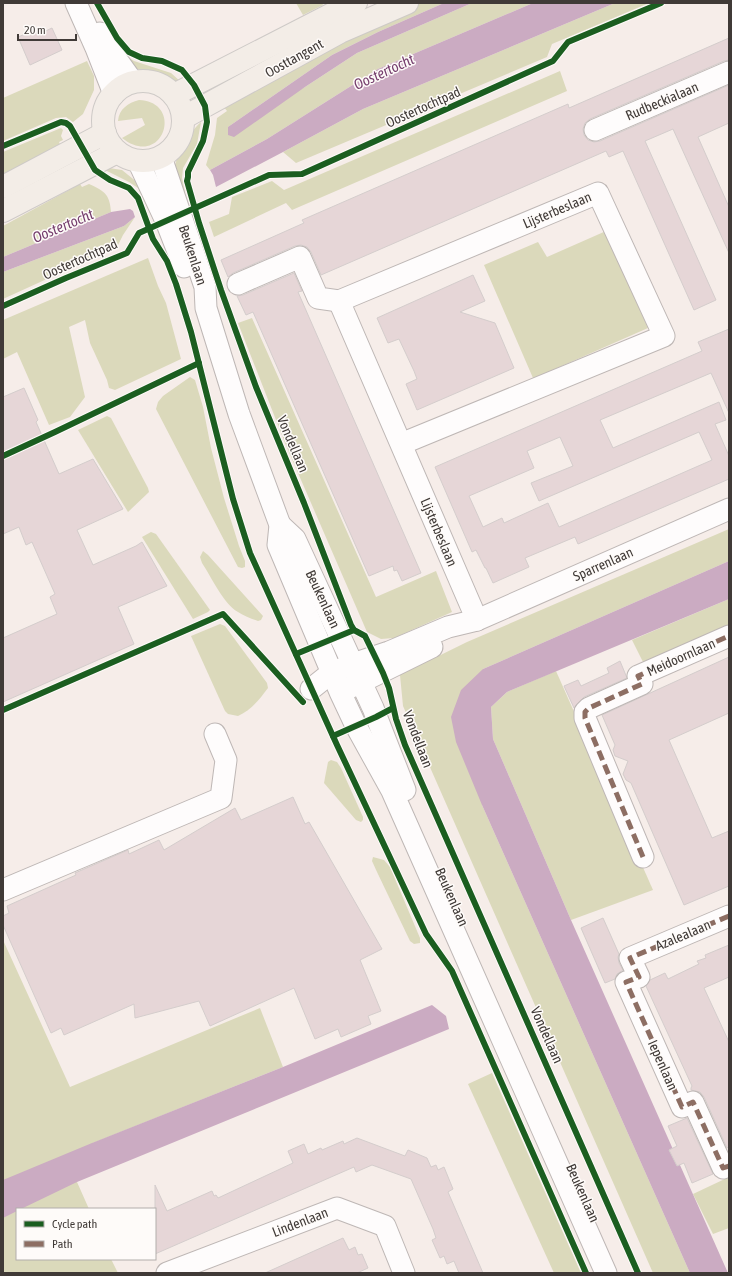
<svg xmlns="http://www.w3.org/2000/svg" width="732" height="1276" viewBox="0 0 732 1276" font-family="'Asap Condensed',sans-serif">
<rect width="100%" height="100%" fill="#f6ede9"/>
<g fill="#dbd9bb">
<path d="M296,3H322L323,5L303,15Z"/>
<path d="M419,3H444L378,32L332,55L228,127L305,87L357,53L472,3H533L378,69L267,139L210,170L206,165L215,135L217,118L227,111L223,106L342,37Z"/>
<path d="M615,3H649L552,44L547,57L296,163L283,152L363,109Z"/>
<path d="M123,54L134,61L171,73L181,82H170L133,67Z"/>
<path d="M87,61L94,76V90L83,114L73,122L66,117L56,118L3,141V98Z"/>
<path d="M560,71L567,91L292,210L286,203L214,237L209,222L229,214L232,197L272,181L284,190Z"/>
<path d="M139,100C185,102 163,170 122,138L145,125L142,118L118,121C119,109 128,103 139,100Z"/>
<path d="M201,122L197,144L183,168L182,178L185,192V203C182,195 174,182 174,174C173,160 191,130 201,122Z"/>
<path d="M61,128L63,130L61,136L63,140L59,142L62,149L3,179V152Z"/>
<path d="M109,168L122,170L138,183L157,217L153,219L138,188L129,182L105,170Z"/>
<path d="M80,184L82,187L89,184C105,191 110,195 111,212L3,257V226Z"/>
<path d="M135,217L123,235L117,247L3,299V272L124,226Z"/>
<path d="M606,231L648,328L548,372L533,378L484,265L538,242L547,257Z"/>
<path d="M148,258L158,286L166,303L181,359L115,390L109,388L107,380L90,343L85,320L69,327L85,397L70,417L49,425L17,352L3,359V320Z"/>
<path d="M252,318L376,597L436,571L452,612L394,638L381,639L367,632L285,443L238,323Z"/>
<path d="M190,377L195,380L203,407L211,448L224,498L239,546L245,561V567L242,568L238,567L156,409L158,402L163,396Z"/>
<path d="M107,416L111,418L148,488L149,492L128,512L78,430Z"/>
<path d="M729,529V561L483,669L482,805L690,1273H653L403,706L400,675L467,642Z"/>
<path d="M151,532L156,534L210,610L208,612L193,619L142,537Z"/>
<path d="M203,551L208,555L263,616L261,620L258,621C252,619 244,616 238,612C223,603 212,578 202,563L200,557Z"/>
<path d="M729,599V637L648,672L632,640Z"/>
<path d="M220,624L225,626L267,683L268,688C259,700 251,710 238,716L228,714L225,711L191,636Z"/>
<path d="M556,671L653,890L571,920L493,739L491,707L507,692Z"/>
<path d="M331,760L337,762L341,768L363,817V820L361,822L356,820L324,783L328,762Z"/>
<path d="M373,857L384,860L390,867L420,938V943L414,944L410,941L377,872L372,861Z"/>
<path d="M3,940L70,1087L260,1008L283,1067L93,1143L77,1182L89,1209H17V1259H111L118,1273H3Z"/>
<path d="M492,1073L581,1273H554L468,1084Z"/>
<path d="M729,1177V1228L713,1234L693,1194Z"/>
</g>
<g fill="#cbabc2">
<path d="M444,3H472L357,53L305,87L234,137L228,135V127L332,55L378,32Z"/>
<path d="M533,3H615L363,109L283,152L216,187L213,175L210,170L267,139L378,69Z"/>
<path d="M130,209L133,211L135,217L124,226L3,272V257L111,212Z"/>
<path d="M729,561V599L507,692L491,707L493,739L571,920L728,1273H690L482,805L456,742L451,717L461,690L483,669Z"/>
<path d="M432,1005L446,1016L449,1029L77,1182L21,1209H17V1211L3,1218V1180L92,1143L283,1067Z"/>
</g>
<g fill="#e6d6d7" stroke="#d4cdcc" fill-rule="evenodd">
<path d="M52,28L62,50L30,65L18,37L35,30L37,35Z"/>
<path d="M729,38V60L724,61L590,119L585,123L583,129L584,135L588,140L594,142L600,141L729,85V123L698,137L729,207V253L673,129L645,141L716,300L694,310L623,151L609,157L606,151L321,275L311,252L307,247L301,245L295,246L233,273L228,277L221,260L304,223L302,220L568,104L569,108Z"/>
<path d="M294,273L302,291L298,292L421,573L402,581L397,570L394,571L393,566L369,576L253,312L246,315L237,296L243,295Z"/>
<path d="M473,275L485,301L460,312L495,323L514,368L417,410L406,384L417,379L414,371L399,339L388,343L377,318Z"/>
<path d="M729,329V413L711,373L600,420L613,448L719,402L726,420L715,424L729,456V479L578,544L575,537L525,558L529,567L493,583L486,568H485L476,550L472,552L435,467L702,351L698,342ZM699,432L712,460L559,527L548,503L504,523L502,518L483,527L469,496L534,468L527,451L560,437L573,466L531,483L539,501Z"/>
<path d="M24,388L38,420L36,422L59,474L93,459L123,509L77,530L93,565L136,546L142,542L167,586L118,607L134,644L3,702V638L57,614L50,597L55,594L32,542L26,545L19,527L3,534V397Z"/>
<path d="M729,657V713L669,740L712,838L729,831V886L684,905L631,783L626,780L623,774L628,761L615,756L613,750L615,745L602,715Z"/>
<path d="M620,661L627,678L584,697L577,704L574,708L564,686L578,680L581,686L609,673L607,668Z"/>
<path d="M293,797L305,824L309,822L382,949L360,960L381,1011L368,1016L371,1024L341,1037L338,1029L315,1039L294,988L210,1026L199,1001L135,1018L134,1004L64,1035L61,1028L51,1033L3,925V916L9,913L7,906L76,875L75,873L128,850L129,854L159,840L164,850L235,808L241,820Z"/>
<path d="M603,918L619,954L618,957L619,963L623,970L617,974L615,979L605,983L581,928Z"/>
<path d="M729,945V977L704,988L729,1042V1147L727,1148L704,1097L700,1092L691,1090V1088L692,1086L646,986L650,980L665,973L668,979L699,964L697,961L706,958L705,955Z"/>
<path d="M687,1118L713,1174L692,1183L684,1163L677,1166L669,1150L677,1146L668,1126Z"/>
<path d="M357,1138L405,1156L408,1150L427,1158L431,1167L436,1165L438,1170L444,1167L453,1189L448,1192L483,1273H459L454,1261L447,1264L444,1256L440,1258L432,1240L436,1238L433,1229L411,1179L372,1165L356,1172L354,1167L155,1254V1185L167,1211L212,1191L214,1196L216,1195L218,1198L293,1163L288,1151L304,1144L308,1154L321,1148L322,1150L343,1141L344,1144Z"/>
<path d="M343,1238L349,1250L355,1247L358,1255L362,1254L368,1268L357,1273H265Z"/>
</g>
<g fill="none" stroke-linecap="round" stroke-linejoin="round">
<g stroke="#beb7b5" stroke-width="23">
<g id="minor">
<path d="M76,3L96,48L114,94"/>
<path d="M100,33L105,43L133,82"/>
<path d="M595,130L729,72"/>
<path d="M161,157L205,287L206,308L239,414L280,525L278,545L340,692L356,726L392,791L606,1273"/>
<path d="M138,161L166,221L184,267"/>
<path d="M238,284L300,257L318,298L339,301"/>
<path d="M401,444L664,336L598,193L339,301L477,620"/>
<path d="M280,525L295,539L373,708L405,790"/>
<path d="M349,688L432,647"/>
<path d="M311,689L331,673L353,664L389,652L448,627L477,620L729,509"/>
<path d="M643,857L585,718V712L589,708L642,684L638,676L729,636"/>
<path d="M3,890L221,798L226,760L215,734"/>
<path d="M729,916L630,958L639,977L626,982L682,1107L693,1102L723,1168L729,1166"/>
<path d="M167,1273L337,1208L385,1226L404,1273"/>
</g>
</g>
<g stroke="#cecac7" stroke-width="24">
<g id="major">
<circle cx="143" cy="121" r="40"/>
<path d="M174,95L332,14L356,3"/>
<path d="M183,118L340,32L407,3"/>
<path d="M3,187L105,133"/>
<path d="M3,211L117,152"/>
</g>
</g>
<use href="#minor" stroke="#fefcfc" stroke-width="21"/>
<use href="#major" stroke="#f3ede7" stroke-width="22"/>
<g stroke="#8d6e63" stroke-width="5" stroke-dasharray="10 5" stroke-linecap="butt">
<path d="M643,857L585,718V712L589,708L642,684L638,676L729,636"/>
<path d="M729,916L630,958L639,977L626,982L682,1107L693,1102L723,1168L729,1166"/>
</g>
<g stroke="#fefbf9" stroke-width="8">
<g id="cycleway">
<path d="M97,3L117,38L129,52L142,58L162,61L182,70L194,85L205,106L207,122L203,141L188,172V177L187,181L199,223L221,290L256,387L304,503L351,625L354,630L365,636L383,673L389,688L396,719L405,745L638,1273"/>
<path d="M3,146L61,122L66,123L70,126L95,170L110,180L129,188L138,198L153,239L167,261L176,284L191,332L233,499L250,553L337,745L426,934L452,971L586,1273"/>
<path d="M3,306L66,278L127,253L139,233L269,175L302,174L553,61L568,42L661,3"/>
<path d="M3,456L55,432L199,363"/>
<path d="M296,654L354,630"/>
<path d="M3,710L223,614L303,702"/>
<path d="M333,736L376,717L393,708"/>
</g>
</g>
<use href="#cycleway" stroke="#1b5e20" stroke-width="6"/>
</g>
<g text-anchor="middle" stroke-width="3" stroke-linejoin="round" paint-order="stroke">
<g font-size="14" fill="#403a37" stroke="#fefbf9">
<text transform="translate(294 58) rotate(-29)" y="5">Oosttangent</text>
<text transform="translate(662 101) rotate(-23)" y="5">Rudbeckialaan</text>
<text transform="translate(423 107) rotate(-24)" y="5">Oostertochtpad</text>
<text transform="translate(557 210) rotate(-23)" y="5">Lijsterbeslaan</text>
<text transform="translate(193 255) rotate(72)" y="5">Beukenlaan</text>
<text transform="translate(80 259) rotate(-24)" y="5">Oostertochtpad</text>
<text transform="translate(293 444) rotate(67)" y="5">Vondellaan</text>
<text transform="translate(439 532) rotate(67)" y="5">Lijsterbeslaan</text>
<text transform="translate(603 564) rotate(-24)" y="5">Sparrenlaan</text>
<text transform="translate(323 599) rotate(65)" y="5">Beukenlaan</text>
<text transform="translate(681 657) rotate(-24)" y="5">Meidoornlaan</text>
<text transform="translate(418 739) rotate(69)" y="5">Vondellaan</text>
<text transform="translate(452 897) rotate(66)" y="5">Beukenlaan</text>
<text transform="translate(683 935) rotate(-23)" y="5">Azalealaan</text>
<text transform="translate(547 1035) rotate(66)" y="5">Vondellaan</text>
<text transform="translate(663 1065) rotate(66)" y="5">Iepenlaan</text>
<text transform="translate(583 1193) rotate(66)" y="5">Beukenlaan</text>
<text transform="translate(300 1222) rotate(-21)" y="5">Lindenlaan</text>
</g>
<g font-size="15" font-style="italic" fill="#763f6e" stroke="#fefbf9">
<text transform="translate(384 72) rotate(-25)" y="5">Oostertocht</text>
<text transform="translate(63 226) rotate(-23)" y="5">Oostertocht</text>
</g>
</g>
<rect width="732" height="1276" fill="none" stroke="#403a37" stroke-width="8"/>
<rect x="16" y="1208" width="140" height="52" fill="#fefbf9" stroke="#b2aeab"/>
<rect x="24" y="1221" width="20" height="6" fill="#1b5e20" stroke="#b2aeab"/>
<text x="52" y="1228" font-size="12" fill="#403a37">Cycle path</text>
<rect x="24" y="1241" width="20" height="6" fill="#8d6e63" stroke="#b2aeab"/>
<text x="52" y="1248" font-size="12" fill="#403a37">Path</text>
<path d="M18 34v6h58v-6" fill="none" stroke="#403a37" stroke-width="2"/>
<text x="24" y="34" font-size="12" fill="#403a37" stroke="#fefbf9" stroke-width="3" paint-order="stroke">20 m</text>
</svg>
